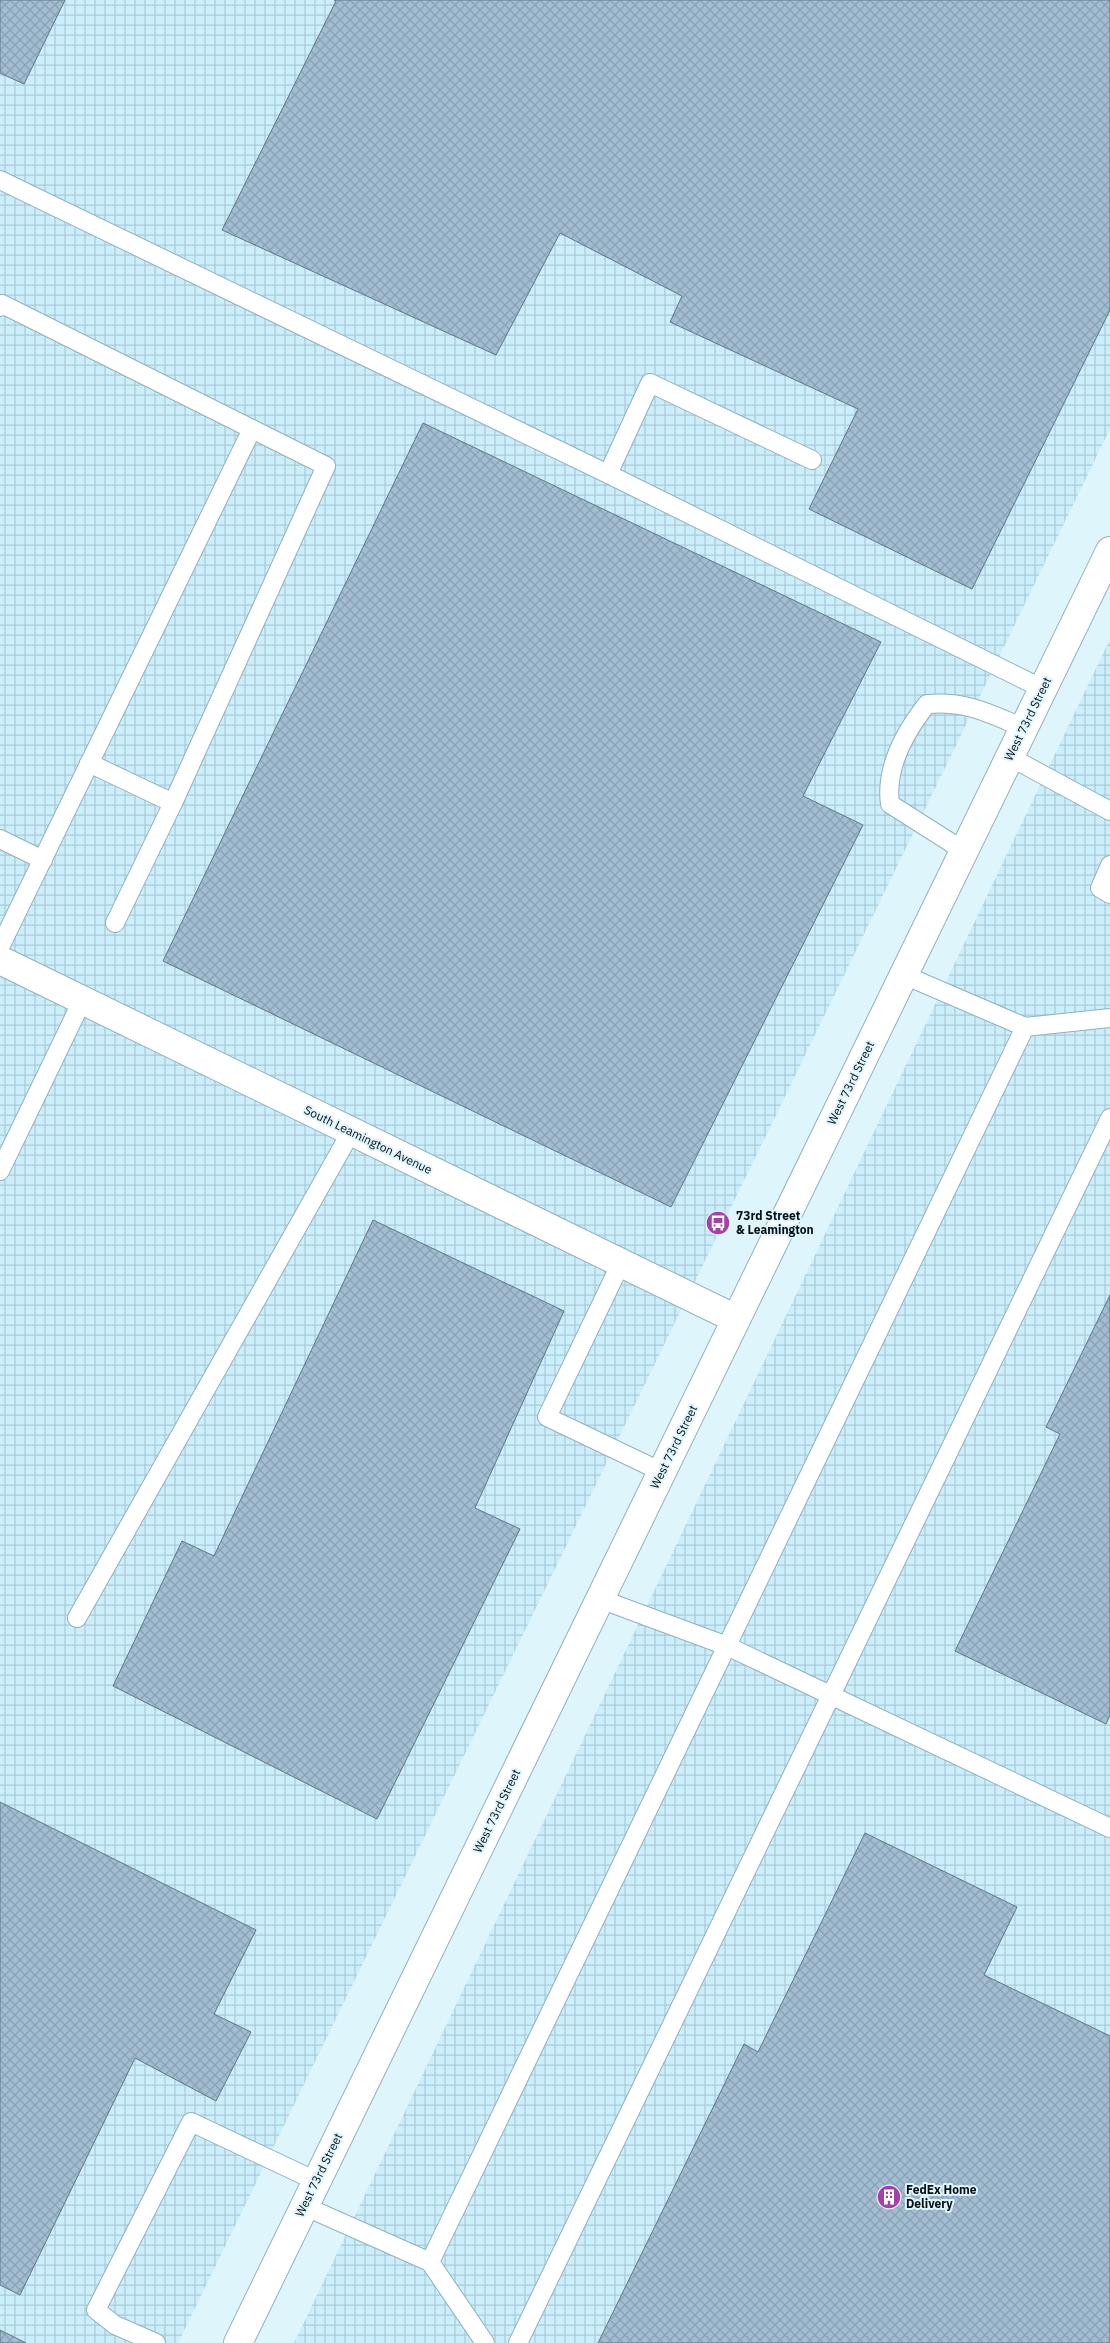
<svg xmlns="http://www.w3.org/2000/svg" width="1110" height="2343" viewBox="0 0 1110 2343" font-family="'IBM Plex Sans',sans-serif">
<defs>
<pattern id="industrial-grid" width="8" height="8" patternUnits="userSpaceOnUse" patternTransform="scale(1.25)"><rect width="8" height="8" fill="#caeefb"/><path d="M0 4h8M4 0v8" fill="none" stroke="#accbd6"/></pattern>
<pattern id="building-cross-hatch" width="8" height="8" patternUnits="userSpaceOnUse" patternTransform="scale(1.25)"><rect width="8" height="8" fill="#a2bcd1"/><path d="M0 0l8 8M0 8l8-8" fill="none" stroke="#8aa0b3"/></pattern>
</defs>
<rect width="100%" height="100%" fill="#dff5fc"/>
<g fill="url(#industrial-grid)">
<path d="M0,0H1110V429L178,2343H0Z"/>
<path d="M1110,639V2343H294Z"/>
</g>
<g fill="url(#building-cross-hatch)" stroke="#5f778a">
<path d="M0,0H65L24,84L0,73Z"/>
<path d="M334,0H1110V310L972,589L809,509L858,409L670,322L682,296L560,233L496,355L222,230L336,1Z"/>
<path d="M423,423L881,642L803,796L863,825L671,1207L163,961Z"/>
<path d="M373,1220L564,1311L475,1508L520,1529L377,1819L113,1686L182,1541L214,1556Z"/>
<path d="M1110,1295V1715L1106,1724L955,1651L1060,1434L1046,1427Z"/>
<path d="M0,1802L256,1930L214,2014L251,2032L216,2101L135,2058L20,2295L0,2285Z"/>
<path d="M865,1833L1017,1907L984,1975L1110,2036V2343H598L744,2044L758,2052Z"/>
<path d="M0,2330L26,2343H0Z"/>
</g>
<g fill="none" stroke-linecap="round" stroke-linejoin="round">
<g stroke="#8fb2bd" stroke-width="20">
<g id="lane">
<path d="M0,180L608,474L1043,689"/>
<path d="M0,307L2,304L252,429"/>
<path d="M608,474L650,383L812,460"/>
<path d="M1010,757L1110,811"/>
<path d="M89,763L173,803"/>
<path d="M0,839L43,860"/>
<path d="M964,851L890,804C885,767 905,732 927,704C967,701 988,713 1024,728"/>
<path d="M1110,865L1100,888L1110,894"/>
<path d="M0,947L252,429L326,466L173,803L115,923"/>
<path d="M904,975L1025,1027L1110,1018"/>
<path d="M0,1171L82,1001"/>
<path d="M621,1263L547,1417L662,1472"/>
<path d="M600,1599L727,1646L1110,1828"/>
<path d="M77,1618L351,1132"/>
<path d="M304,2206L430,2262L485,2343"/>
<path d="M430,2262L1025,1027"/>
<path d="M156,2343L115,2325L96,2310L191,2122L316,2181"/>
<path d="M518,2343L1110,1118"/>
</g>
</g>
<g stroke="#8fb2bd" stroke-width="30">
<path id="street" d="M0,960L736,1319"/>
</g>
<g stroke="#8fb2bd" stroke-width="30">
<path id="secondary" d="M238,2343L1110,551"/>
</g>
<use href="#lane" stroke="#fff" stroke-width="18"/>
<use href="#street" stroke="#fff" stroke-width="28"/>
<use href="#secondary" stroke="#fff" stroke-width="28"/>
</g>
<defs>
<g id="bus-disc" transform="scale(1.25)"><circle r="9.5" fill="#a540a5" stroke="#dff5fc"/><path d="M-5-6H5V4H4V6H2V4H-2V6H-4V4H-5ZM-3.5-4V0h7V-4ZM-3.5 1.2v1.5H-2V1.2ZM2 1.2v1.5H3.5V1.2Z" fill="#fff"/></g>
<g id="building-disc" transform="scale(1.25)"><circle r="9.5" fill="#a540a5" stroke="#dff5fc"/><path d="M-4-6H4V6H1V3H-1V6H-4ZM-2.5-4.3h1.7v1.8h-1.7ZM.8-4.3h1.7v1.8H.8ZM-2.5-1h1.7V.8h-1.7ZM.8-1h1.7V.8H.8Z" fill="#fff"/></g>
</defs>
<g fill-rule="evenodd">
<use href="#bus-disc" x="718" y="1223"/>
<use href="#building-disc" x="889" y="2197"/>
</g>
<g text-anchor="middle" stroke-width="4" stroke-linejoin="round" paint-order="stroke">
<g font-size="12" fill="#040f14" stroke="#dff5fc">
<text transform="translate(1028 719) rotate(-64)" y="4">West 73rd Street</text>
<text transform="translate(851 1083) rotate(-64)" y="4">West 73rd Street</text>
<text transform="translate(368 1140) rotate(26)" y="4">South Leamington Avenue</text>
<text transform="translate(674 1447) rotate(-64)" y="4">West 73rd Street</text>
<text transform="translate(497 1811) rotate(-64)" y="4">West 73rd Street</text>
<text transform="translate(319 2175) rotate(-64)" y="4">West 73rd Street</text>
</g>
<g font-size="12" font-weight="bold" fill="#040f14" stroke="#dff5fc" text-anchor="start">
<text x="736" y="1220">73rd Street<tspan x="736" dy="14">&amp; Leamington</tspan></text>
<text x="906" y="2194">FedEx Home<tspan x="906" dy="14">Delivery</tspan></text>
</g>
</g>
</svg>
